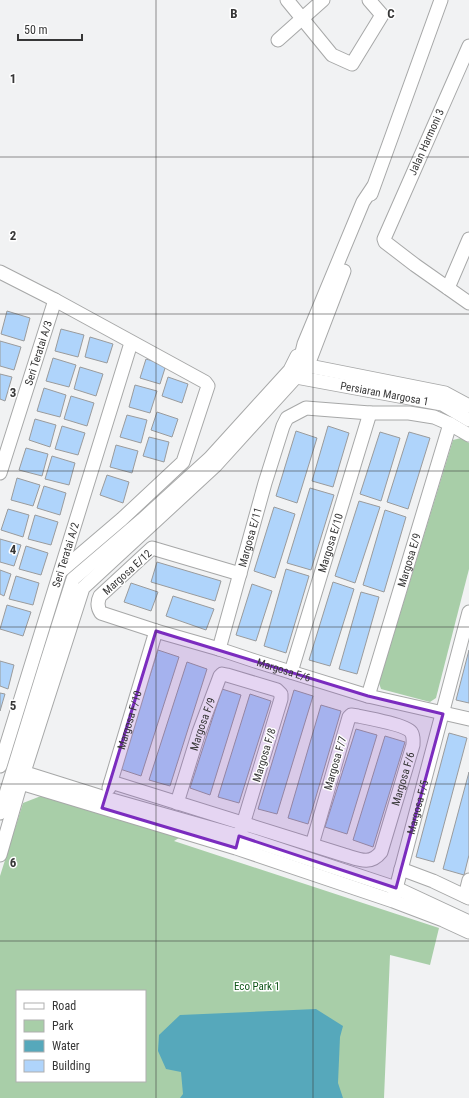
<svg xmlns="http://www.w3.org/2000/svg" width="469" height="1098" viewBox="0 0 469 1098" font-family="'Roboto Condensed',sans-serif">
<rect width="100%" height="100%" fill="#f1f2f3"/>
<g fill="#a8cea8" fill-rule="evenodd">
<path d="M461,438L469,443V569L436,698L430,702L381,689L379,683L453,440Z"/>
<path d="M41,796L179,838L174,841L439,928L430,965L390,955L384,1098H0V876L23,803ZM17,991H145V1081H17Z"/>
</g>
<path fill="#56a8bb" d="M316,1009L343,1026L340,1037L338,1083L343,1098H180L183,1094L181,1072L166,1069L158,1051L159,1035L180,1015Z"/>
<g fill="#afd4fb" stroke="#9a9b9c">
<path d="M7,311L30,318L24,341L1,334Z"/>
<path d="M61,329L84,335L78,357L55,351Z"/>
<path d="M90,337L113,344L107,363L85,357Z"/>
<path d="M0,341L21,347L14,370L0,366Z"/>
<path d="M53,358L76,365L69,387L46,381Z"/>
<path d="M146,359L166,365L160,384L140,378Z"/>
<path d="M80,367L103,374L96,396L74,389Z"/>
<path d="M0,374L12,377L5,401L0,399Z"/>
<path d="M168,377L188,384L182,403L162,396Z"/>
<path d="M135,385L157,391L150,413L129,407Z"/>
<path d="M44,388L66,395L60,417L37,411Z"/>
<path d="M71,396L94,403L87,426L64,419Z"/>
<path d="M157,412L178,419L172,437L151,430Z"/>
<path d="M127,415L147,420L141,443L120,437Z"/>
<path d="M35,419L56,425L50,447L29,440Z"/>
<path d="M62,426L85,433L78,455L55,449Z"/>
<path d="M328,426L349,433L333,487L312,481Z"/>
<path d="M296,431L317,438L297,503L276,496Z"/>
<path d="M380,432L400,438L381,501L360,494Z"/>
<path d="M409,432L430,438L408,509L387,502Z"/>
<path d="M149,437L169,442L164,462L143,456Z"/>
<path d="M116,445L138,451L132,473L110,467Z"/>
<path d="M26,448L48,454L42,476L19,470Z"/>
<path d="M52,456L75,463L69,485L45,479Z"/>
<path d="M107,475L129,482L123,503L100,495Z"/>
<path d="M17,478L40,485L33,506L11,500Z"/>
<path d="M44,486L66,493L60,515L37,508Z"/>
<path d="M310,488L334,495L311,570L287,563Z"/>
<path d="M359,501L380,507L355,583L335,576Z"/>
<path d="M274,507L295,514L275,578L254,571Z"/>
<path d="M8,509L29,515L23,537L1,530Z"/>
<path d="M385,510L406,517L384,592L363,585Z"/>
<path d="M35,515L58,522L51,545L28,539Z"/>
<path d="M0,539L21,545L14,566L0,562Z"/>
<path d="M26,546L48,553L41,575L19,569Z"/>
<path d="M157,562L221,581L215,601L151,582Z"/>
<path d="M286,569L309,576L286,653L264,646Z"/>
<path d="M0,570L11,574L4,596L0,594Z"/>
<path d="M16,576L39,583L33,605L9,599Z"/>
<path d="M333,582L354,589L330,666L309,660Z"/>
<path d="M131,583L158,592L151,611L124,602Z"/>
<path d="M252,584L272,591L256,641L236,635Z"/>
<path d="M361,592L379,597L357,674L339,669Z"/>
<path d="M173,596L214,609L206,630L166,616Z"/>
<path d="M7,605L31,612L23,636L0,629Z"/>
<path d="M158,650L179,657L141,776L120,769Z"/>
<path d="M469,650V703L456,700Z"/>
<path d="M0,661L14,665L8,689L0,686Z"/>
<path d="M187,662L207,669L170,786L149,780Z"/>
<path d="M222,689L241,695L210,795L190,788Z"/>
<path d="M294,690L313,696L277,814L258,809Z"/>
<path d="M0,693L5,694L0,711Z"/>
<path d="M250,694L271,701L239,803L218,797Z"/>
<path d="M321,705L341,711L308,824L288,818Z"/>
<path d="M356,729L377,735L347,834L325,827Z"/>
<path d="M449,733L467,738L434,862L416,857Z"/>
<path d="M385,736L405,742L373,847L353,840Z"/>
<path d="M469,772V855L464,875L443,869Z"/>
</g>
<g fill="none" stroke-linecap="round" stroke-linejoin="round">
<g stroke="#a7a8a8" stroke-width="15">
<g id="minor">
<path d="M287,0L332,55L352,64L382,15L369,0"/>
<path d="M278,40L323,0"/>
<path d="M469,46L384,239L385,242L415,265L469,303"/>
<path d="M371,194L441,0"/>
<path d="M0,272L55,300L205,382L208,386L183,462L122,519L61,571"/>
<path d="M448,288L469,239"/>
<path d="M299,364L445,393L469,406"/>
<path d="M304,376L308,365L344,271"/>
<path id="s1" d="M296,377L442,404L469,420"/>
<path id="s2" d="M0,473L55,300"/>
<path id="s3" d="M240,574L152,548L100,596C97,602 97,607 101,613L156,631L219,649L255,661L368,696L469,719"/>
<path id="s4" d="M219,649L265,483L283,426L287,418L306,408L370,413H409L434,417L450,424L469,435"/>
<path id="s5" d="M291,672L370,413"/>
<path id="s6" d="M368,696L450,424"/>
<path id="s7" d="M0,766L131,343"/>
<path d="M16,770L105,798L239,836L396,888L469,922"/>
<path d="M14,781L236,848L393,901L443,920L469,932"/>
<path id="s8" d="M111,782L344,855C358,859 370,866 381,852L413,745C413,741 414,736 411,732C406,725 368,718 358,716L351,715L349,717L312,845"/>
<path id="s9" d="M109,788L156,631"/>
<path id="s10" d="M177,803L199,732L220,676L222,674L227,675L277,690L281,694V699L241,831"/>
<path d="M0,813L47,661L73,579L142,520L210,458L290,370L297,356"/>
<path d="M0,855L24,772L83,588L215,466L296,377L304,344L363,202L373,187"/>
<path d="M401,869L433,881L469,898"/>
<path id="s11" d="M394,896L469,612"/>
<path d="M465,896L469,880"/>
</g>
</g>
<use href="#minor" stroke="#fff" stroke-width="13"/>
</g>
<path fill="#7b2cbf" fill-opacity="0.2" stroke="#7b2cbf" stroke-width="3" stroke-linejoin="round" d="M156,631L368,696L443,714L396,888L239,836L236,848L102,808Z"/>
<path fill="none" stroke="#373737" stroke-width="1" stroke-opacity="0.55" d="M156,0V1098M313,0V1098M0,157H469M0,314H469M0,471H469M0,627H469M0,784H469M0,941H469"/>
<g text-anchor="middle" stroke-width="3" stroke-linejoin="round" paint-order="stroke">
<g font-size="11" fill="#373737" stroke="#fff">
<text transform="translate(426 142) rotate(-66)" y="4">Jalan Harmoni 3</text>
<text dy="4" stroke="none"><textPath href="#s2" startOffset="126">Seri Teratai A/3</textPath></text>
<text dy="4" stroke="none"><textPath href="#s1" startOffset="90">Persiaran Margosa 1</textPath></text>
<text dy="4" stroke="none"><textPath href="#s4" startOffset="116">Margosa E/11</textPath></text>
<text dy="4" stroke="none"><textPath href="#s5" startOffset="135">Margosa E/10</textPath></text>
<text dy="4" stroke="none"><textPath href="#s7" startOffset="221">Seri Teratai A/2</textPath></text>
<text dy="4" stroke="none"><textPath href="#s6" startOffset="142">Margosa E/9</textPath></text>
<text transform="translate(127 572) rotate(-42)" y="4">Margosa E/12</text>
<text dy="4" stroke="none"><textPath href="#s3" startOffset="372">Margosa E/6</textPath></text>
<text dy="4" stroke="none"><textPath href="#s9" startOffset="71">Margosa F/10</textPath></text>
<text dy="4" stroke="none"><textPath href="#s10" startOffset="83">Margosa F/9</textPath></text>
<text transform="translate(264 755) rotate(-73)" y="4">Margosa F/8</text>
<text transform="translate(335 763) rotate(-74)" y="4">Margosa F/7</text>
<text dy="4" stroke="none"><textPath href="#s8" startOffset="361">Margosa F/6</textPath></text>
<text dy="4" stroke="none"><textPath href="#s11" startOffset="92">Margosa F/5</textPath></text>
</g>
<g font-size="11" fill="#10561a" stroke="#fff">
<text x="257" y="990">Eco Park 1</text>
</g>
</g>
<g font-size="13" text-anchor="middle" font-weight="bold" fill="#373737" stroke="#fff" stroke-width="3" stroke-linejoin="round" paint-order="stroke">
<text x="234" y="18">B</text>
<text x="391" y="18">C</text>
<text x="13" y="83">1</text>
<text x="13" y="240">2</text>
<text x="13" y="397">3</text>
<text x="13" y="554">4</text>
<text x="13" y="710">5</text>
<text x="13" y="867">6</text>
</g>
<rect x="16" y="990" width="130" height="92" fill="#ffffff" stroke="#afafaf"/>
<rect x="24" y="1003" width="20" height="6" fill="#ffffff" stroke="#afafaf"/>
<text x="52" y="1010" font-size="12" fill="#373737">Road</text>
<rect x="24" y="1020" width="20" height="12" fill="#a8cea8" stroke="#afafaf"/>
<text x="52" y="1030" font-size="12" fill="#373737">Park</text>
<rect x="24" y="1040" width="20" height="12" fill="#56a8bb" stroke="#afafaf"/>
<text x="52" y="1050" font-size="12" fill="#373737">Water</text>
<rect x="24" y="1060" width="20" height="12" fill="#afd4fb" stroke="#afafaf"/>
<text x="52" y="1070" font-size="12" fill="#373737">Building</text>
<path d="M18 34v6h64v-6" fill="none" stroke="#373737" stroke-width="2"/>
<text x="24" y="34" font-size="12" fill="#373737" stroke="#ffffff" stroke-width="3" paint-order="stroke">50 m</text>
</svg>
